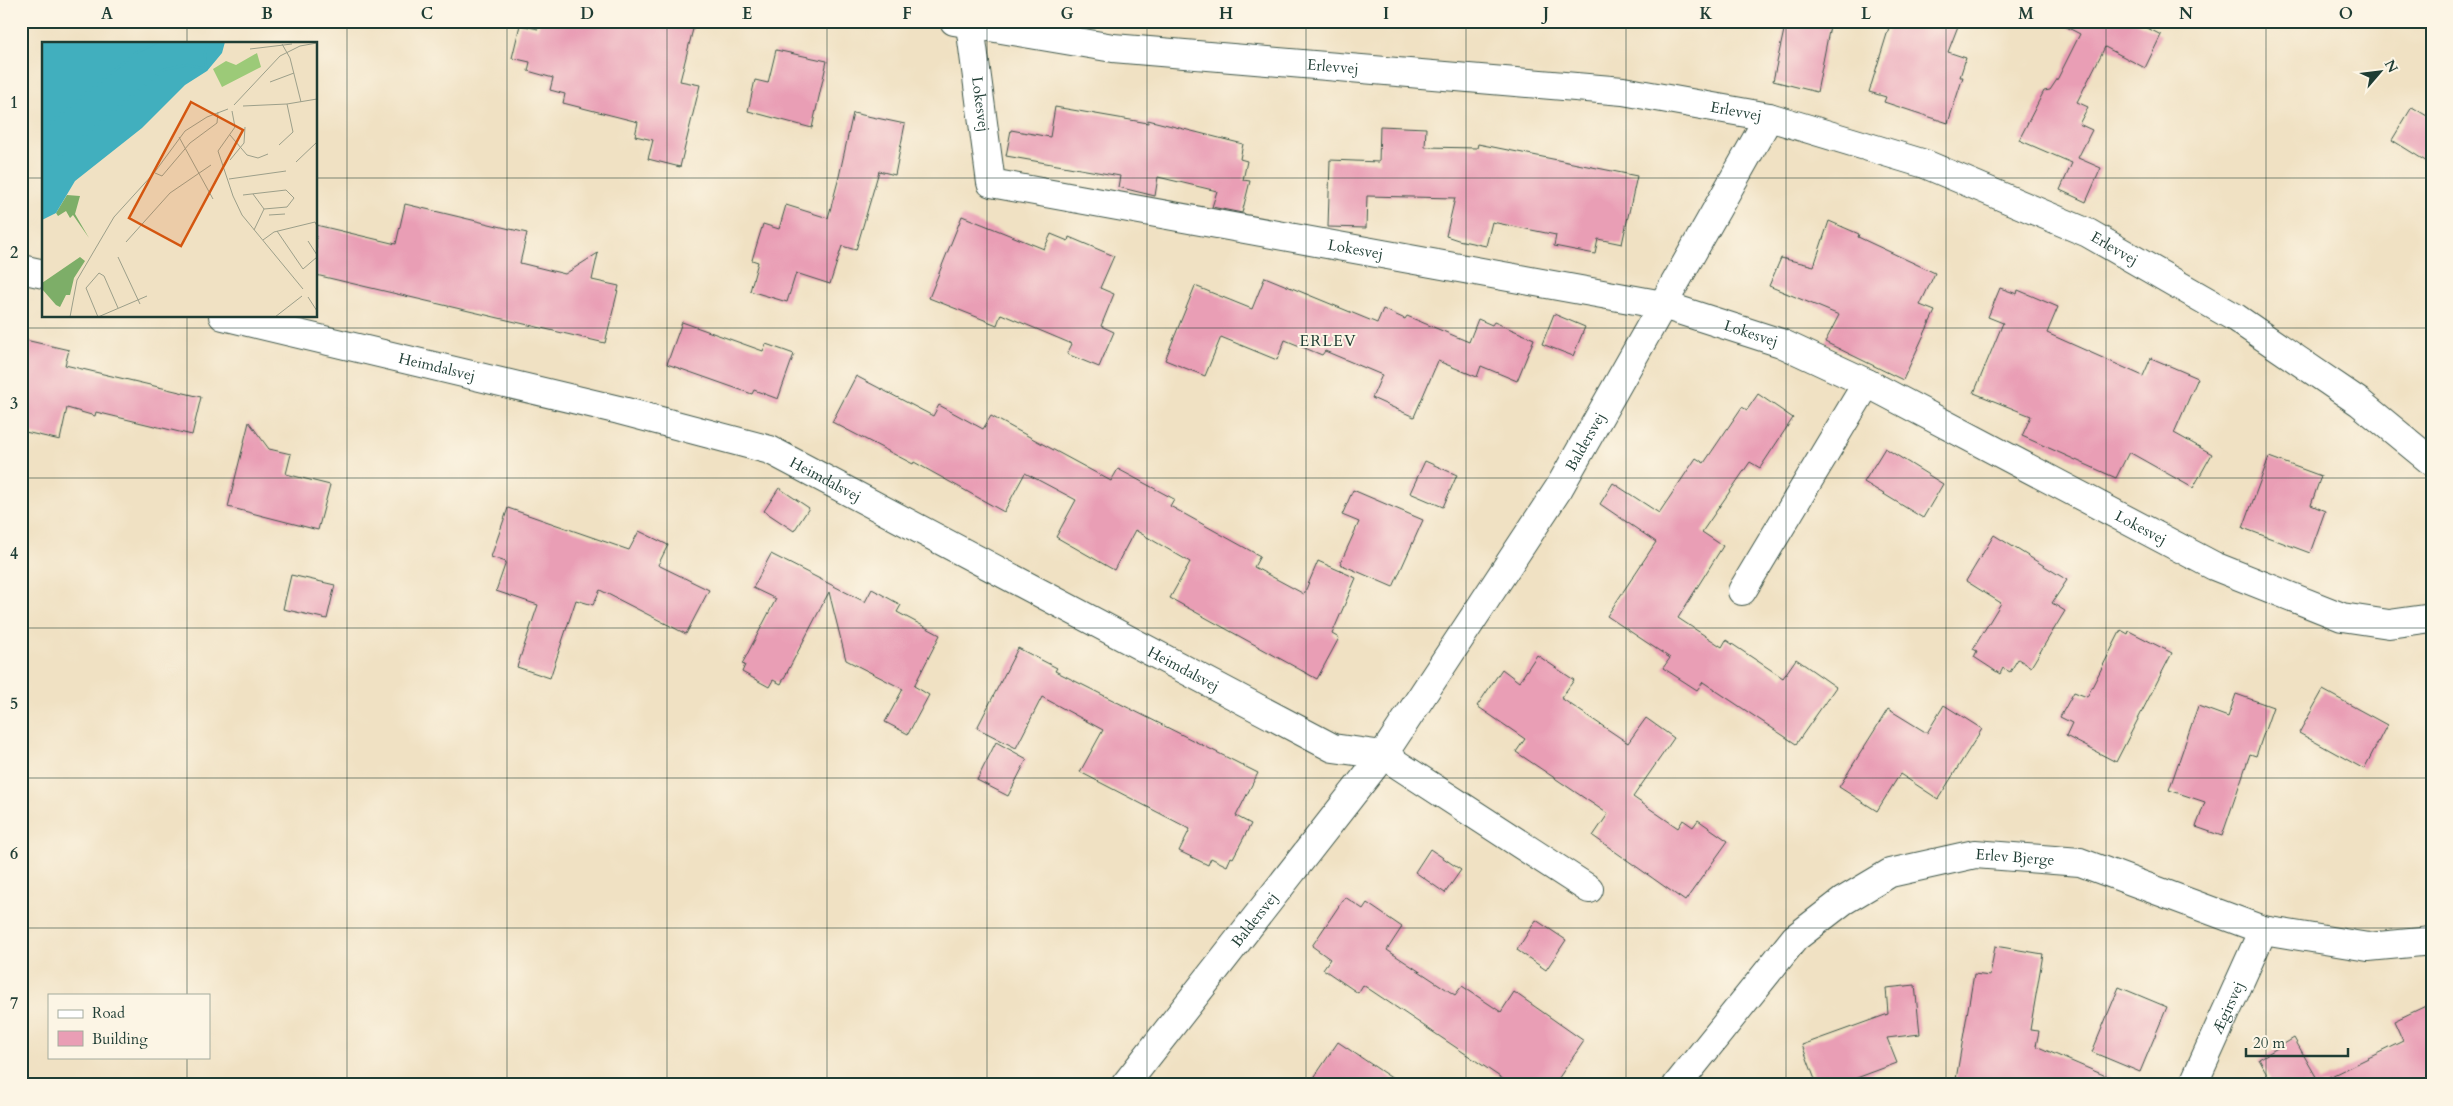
<svg xmlns="http://www.w3.org/2000/svg" width="2453" height="1106" viewBox="0 0 2453 1106" font-family="Cardo,serif">
<rect width="100%" height="100%" fill="#fcf5e5"/>
<filter id="ink" filterUnits="userSpaceOnUse"><feTurbulence type="fractalNoise" baseFrequency=".02" numOctaves="2"/><feDisplacementMap in="SourceGraphic" scale="10" xChannelSelector="R" yChannelSelector="G"/><feConvolveMatrix kernelMatrix="1 2 1 2 8 2 1 2 1" color-interpolation-filters="sRGB"/></filter>
<filter id="wash" filterUnits="userSpaceOnUse"><feTurbulence type="fractalNoise" baseFrequency=".0096" numOctaves="4" result="noise"/><feDisplacementMap in="SourceGraphic" scale="20" xChannelSelector="R" yChannelSelector="G"/><feGaussianBlur stdDeviation="1.12" result="paint"/><feColorMatrix in="noise" values="0 0 0 0 0 0 0 0 0 0 0 0 0 0 0 0 0 1.4 0 .05"/><feComposite in="paint" operator="in"/></filter>
<g filter="url(#wash)">
<rect width="100%" height="100%" fill="#f0e1c3"/>
<g id="blocks">
<g fill="#e99eb5">
<path d="M540,21H695L680,81L700,85L680,167L648,159L653,140L635,136L638,122L563,103L565,94L550,90L553,78L528,71L530,62L512,58L520,25L538,29Z"/>
<path d="M1786,21H1831L1817,92L1773,81Z"/>
<path d="M1891,21H1960L1948,52L1966,58L1960,77H1963L1948,123L1884,102L1886,97L1869,92Z"/>
<path d="M2055,21H2134L2161,35L2145,68L2105,47L2077,102L2088,107L2079,124L2092,130L2078,158L2101,168L2086,202L2060,190L2072,163L2019,140L2044,91L2050,90L2058,78L2080,34Z"/>
<path d="M776,50L827,61L812,128L748,111L755,80L768,83Z"/>
<path d="M1055,107L1148,123V120L1243,144L1240,159L1247,161L1243,180L1250,181L1242,213L1212,207L1217,191L1158,177L1155,196L1118,187L1120,176L1006,156L1011,130L1050,137Z"/>
<path d="M2412,107L2432,119V165L2392,140Z"/>
<path d="M853,113L905,124L895,175L879,171L856,250L842,246L830,284L796,273L787,302L750,291L758,262L752,260L763,224L779,229L786,205L828,218L838,181Z"/>
<path d="M1380,126L1426,128L1425,147L1477,148L1478,144L1637,176L1622,244L1598,239L1595,254L1554,246L1556,235L1492,222L1486,246L1458,240L1446,236L1455,198L1367,196L1366,228L1328,227L1330,160L1379,162Z"/>
<path d="M405,204L527,233L520,263L565,274L598,253L592,280L619,286L605,343L316,275V225L396,244Z"/>
<path d="M962,216L1044,249L1051,234L1068,241L1069,237L1114,256L1100,288L1114,294L1101,326L1114,332L1099,367L1067,354L1072,344L1001,314L997,325L929,298Z"/>
<path d="M1829,221L1859,234L1858,237L1935,273L1920,305L1935,311L1903,380L1825,342L1839,315L1769,286L1781,258L1814,266Z"/>
<path d="M1265,277L1377,323L1383,309L1405,319L1407,316L1469,342L1478,319L1492,325L1494,322L1534,339L1517,381L1481,366L1477,377L1438,361L1414,417L1372,398L1382,375L1325,351L1322,355L1285,340L1277,360L1221,337L1205,376L1165,360L1195,286L1252,309Z"/>
<path d="M2000,288L2017,294L2018,290L2058,307L2047,333L2143,376L2151,358L2198,378L2174,433L2212,454L2193,488L2129,452L2116,478L2022,436L2031,416L1974,393L2003,323L1988,317Z"/>
<path d="M1554,314L1585,327L1573,356L1542,344Z"/>
<path d="M682,322L763,351L766,344L794,354L778,399L754,390L752,394L667,364Z"/>
<path d="M21,339L69,350L65,365L201,397L192,435L96,412L95,416L67,408L60,440L21,431Z"/>
<path d="M856,376L933,416L939,405L983,429L991,416L1111,481L1118,469L1174,499L1170,506L1260,556L1254,567L1304,594L1318,561L1356,578L1332,634L1339,638L1317,679L1170,598L1190,562L1135,530L1114,570L1056,537L1076,500L1025,473L1004,512L914,462L913,464L832,422Z"/>
<path d="M1758,394L1793,418L1760,468L1750,462L1702,532L1723,546L1678,618L1722,647L1726,640L1783,678L1796,659L1836,687L1796,744L1703,682L1697,690L1663,668L1670,658L1607,616L1656,542L1600,504L1613,483L1659,513L1696,458L1704,463L1742,407L1747,410Z"/>
<path d="M249,422L269,449L291,454L286,474L330,485L318,530L228,507Z"/>
<path d="M1885,448L1943,484L1923,518L1864,482Z"/>
<path d="M2269,457L2321,476L2311,505L2325,511L2310,553L2243,528Z"/>
<path d="M1425,461L1457,475L1443,507L1410,493Z"/>
<path d="M779,488L809,508L794,531L764,511Z"/>
<path d="M1353,490L1423,520L1393,587L1340,564L1359,522L1342,515Z"/>
<path d="M508,508L629,550L639,531L668,545L658,565L709,590L686,634L600,590L593,605L576,600L550,678L517,667L538,605L496,591L506,562L491,557Z"/>
<path d="M1994,535L2067,580L2052,603L2065,611L2031,667L2018,659L2010,672L2003,668L2000,674L1974,657L1977,651L1973,649L2001,603L1966,581Z"/>
<path d="M771,554L865,602L872,589L901,605L897,612L940,635L914,686L929,695L908,734L885,722L903,689L846,660L829,592L781,684L773,680L769,687L742,672L745,665L742,664L776,599L753,588Z"/>
<path d="M291,575L335,585L327,619L283,609Z"/>
<path d="M2121,630L2128,634L2129,631L2172,653L2116,762L2066,736L2072,723L2060,717L2074,692L2087,697Z"/>
<path d="M1018,648L1057,668L1055,671L1258,773L1236,816L1251,824L1233,858L1231,857L1227,866L1211,858L1208,865L1179,851L1190,829L1080,772L1103,730L1042,697L1016,748L977,728Z"/>
<path d="M1537,655L1574,680L1561,698L1628,743L1646,718L1674,738L1633,797L1678,828L1683,820L1693,827L1698,820L1728,841L1685,901L1593,836L1608,814L1516,752L1525,739L1477,706L1502,669L1519,682Z"/>
<path d="M2323,690L2387,725L2364,769L2299,733Z"/>
<path d="M2236,694L2273,707L2256,756L2250,754L2222,836L2196,827L2205,802L2169,790L2198,706L2228,717Z"/>
<path d="M1944,705L1982,729L1938,799L1900,774L1877,811L1839,787L1888,709L1927,733Z"/>
<path d="M996,742L1027,759L1008,796L977,780Z"/>
<path d="M1430,849L1461,870L1445,893L1415,872Z"/>
<path d="M1345,897L1363,909L1367,903L1402,927L1387,950L1455,995L1462,986L1501,1012L1514,992L1584,1041L1554,1085H1512L1363,985L1358,993L1323,969L1330,959L1312,946Z"/>
<path d="M1536,920L1566,940L1546,970L1517,950Z"/>
<path d="M1995,946L2043,954L2030,1030L2039,1031L2036,1046L2127,1085H1955L1974,974L1990,976Z"/>
<path d="M1915,985L1920,1034L1887,1038L1897,1063L1838,1085H1817L1802,1045L1888,1014L1886,988Z"/>
<path d="M2119,987L2167,1007L2140,1072L2092,1052Z"/>
<path d="M2432,1003V1085H2273L2259,1059L2294,1038L2319,1082L2403,1041L2394,1021Z"/>
<path d="M1338,1042L1402,1085H1309Z"/>
</g>
</g>
</g>
<g filter="url(#ink)">
<use href="#blocks" fill-opacity="0" stroke="#3e5649" stroke-width="1"/>
<g fill="none" stroke-linecap="round" stroke-linejoin="round">
<g stroke="#3e5649" stroke-width="30">
<g id="minor">
<path id="s1" d="M954,21L1113,48L1623,91L1769,117L1925,164L2088,233L2236,318L2359,402L2432,462"/>
<path id="s2" d="M970,25L991,183L1663,305L1781,343L1867,383L2214,566L2342,617L2389,624L2432,618"/>
<path d="M21,269L44,274"/>
<path id="s3" d="M223,316L619,410L770,450L1333,748L1383,755L1589,889"/>
<path d="M1742,591L1867,383"/>
<path id="s4" d="M1125,1085L1383,755L1559,488L1769,117"/>
<path id="s5" d="M1677,1085L1795,938L1843,901L1890,873L1975,854L2080,862L2263,930L2368,947L2432,941"/>
<path id="s6" d="M2193,1085L2263,930"/>
</g>
</g>
<use href="#minor" stroke="#fff" stroke-width="28"/>
</g>
</g>
<path fill="none" stroke="#1f3d34" stroke-width="1" stroke-opacity="0.55" d="M187,21V44M347,21V1085M507,21V1085M667,21V1085M827,21V1085M987,21V1085M1147,21V1085M1306,21V1085M1466,21V1085M1626,21V1085M1786,21V1085M1946,21V1085M2106,21V1085M2266,21V1085M21,178H44M316,178H2432M187,316V995M21,328H2432M21,478H2432M21,628H2432M21,778H2432M21,928H2432M187,1057V1085"/>
<g text-anchor="middle" stroke-width="4" stroke-linejoin="round" paint-order="stroke">
<g font-size="15" fill="#1f3d34" stroke="#fcf5e5">
<text dy="5" stroke="none"><textPath href="#s1" startOffset="382">Erlevvej</textPath></text>
<text dy="5" stroke="none"><textPath href="#s2" startOffset="80">Lokesvej</textPath></text>
<text dy="5" stroke="none"><textPath href="#s1" startOffset="788">Erlevvej</textPath></text>
<text dy="5" stroke="none"><textPath href="#s2" startOffset="530">Lokesvej</textPath></text>
<text dy="5" stroke="none"><textPath href="#s1" startOffset="1192">Erlevvej</textPath></text>
<text dy="5" stroke="none"><textPath href="#s2" startOffset="935">Lokesvej</textPath></text>
<text dy="5" stroke="none"><textPath href="#s3" startOffset="220">Heimdalsvej</textPath></text>
<text dy="5" stroke="none"><textPath href="#s4" startOffset="792">Baldersvej</textPath></text>
<text dy="5" stroke="none"><textPath href="#s3" startOffset="626">Heimdalsvej</textPath></text>
<text dy="5" stroke="none"><textPath href="#s2" startOffset="1371">Lokesvej</textPath></text>
<text dy="5" stroke="none"><textPath href="#s3" startOffset="1031">Heimdalsvej</textPath></text>
<text dy="5" stroke="none"><textPath href="#s5" startOffset="431">Erlev Bjerge</textPath></text>
<text dy="5" stroke="none"><textPath href="#s4" startOffset="210">Baldersvej</textPath></text>
<text dy="5" stroke="none"><textPath href="#s6" startOffset="85">Ægirsvej</textPath></text>
</g>
<g font-size="16" letter-spacing="1" fill="#1f3d34" stroke="#fcf5e5">
<text x="1328" y="346">ERLEV</text>
</g>
</g>
<g transform="translate(42 42)">
<rect width="275" height="275" fill="#f0e1c3"/>
<path d="M25,153L38,154L33,172L47,196L31,173L28,176L24,169L16,174L14,171ZM38,215L43,219L32,236L28,253H24L18,265L14,263L0,247V241Z" fill="#7dae68"/>
<path d="M215,11L219,25L180,45L171,27L184,19L194,23Z" fill="#9cca78"/>
<path d="M0,0H183L180,11L165,29L143,43L100,86L33,139L14,171L0,178Z" fill="#41afbe"/>
<path fill="none" stroke="#41afbe" stroke-width="2.5" d="M0,87L94,11L116,0M0,129L121,28L145,23L164,27L163,11L167,0"/>
<path fill="none" stroke="#9c9f8a" stroke-width="1" d="M240,2L248,16L259,60M208,7L250,2M228,40L252,31M192,63L238,14L258,4L275,1M201,64L245,62L275,57M190,69L193,85L176,109L191,154L200,173L261,247M188,93L205,113L216,116L226,112M137,95L171,157M237,103L251,90L245,62M188,118L202,101L203,85M254,120L275,100M113,131L120,134L148,101L175,81L176,70M187,137L244,129M201,153L244,148L252,156L245,165L222,167L211,152M227,173L243,172M212,188L222,167M235,189L261,227L275,215M221,198L232,190L273,180L275,184M266,199L275,213M84,200L128,151L169,123M76,215L98,262M266,255L275,269M28,275L35,238L72,175L112,131L143,89L165,75L186,67M56,275L44,246L57,231L62,234L76,266M56,275L105,254M233,275L260,254"/>
<path fill="#d45610" fill-opacity="0.15" stroke="#d45610" stroke-width="2.5" d="M149,60L201,88L139,204L87,176Z"/>
<rect width="275" height="275" fill="none" stroke="#1f3d34" stroke-width="2.5"/>
</g>
<rect width="2453" height="1106" fill="none" stroke="#fcf5e5" stroke-width="55"/>
<rect x="48" y="994" width="162" height="65" fill="#fcf5e5" stroke="#a4ab9e"/>
<rect x="58" y="1010" width="25" height="8" fill="#ffffff" stroke="#a4ab9e"/>
<text x="92" y="1018" font-size="15" fill="#1f3d34">Road</text>
<rect x="58" y="1031" width="25" height="15" fill="#e99eb5" stroke="#a4ab9e"/>
<text x="92" y="1044" font-size="15" fill="#1f3d34">Building</text>
<g transform="translate(2380 72) rotate(62)" stroke="#fcf5e5" stroke-width="4" paint-order="stroke">
<path d="M0-4L9 19L0 12L-9 19Z" fill="#1f3d34"/>
<text y="-8" font-size="14" font-weight="bold" text-anchor="middle" fill="#1f3d34">N</text>
</g>
<path d="M2246 1048v8h102v-8" fill="none" stroke="#1f3d34" stroke-width="2.5"/>
<text x="2253" y="1048" font-size="15" fill="#1f3d34" stroke="#fcf5e5" stroke-width="4" paint-order="stroke">20 m</text>
<rect x="28" y="28" width="2398" height="1050" fill="none" stroke="#1f3d34" stroke-width="2"/>
<g font-size="16" text-anchor="middle" font-weight="bold" fill="#1f3d34">
<text x="107" y="19">A</text>
<text x="267" y="19">B</text>
<text x="427" y="19">C</text>
<text x="587" y="19">D</text>
<text x="747" y="19">E</text>
<text x="907" y="19">F</text>
<text x="1067" y="19">G</text>
<text x="1226" y="19">H</text>
<text x="1386" y="19">I</text>
<text x="1546" y="19">J</text>
<text x="1706" y="19">K</text>
<text x="1866" y="19">L</text>
<text x="2026" y="19">M</text>
<text x="2186" y="19">N</text>
<text x="2346" y="19">O</text>
<text x="14" y="108">1</text>
<text x="14" y="258">2</text>
<text x="14" y="409">3</text>
<text x="14" y="559">4</text>
<text x="14" y="709">5</text>
<text x="14" y="859">6</text>
<text x="14" y="1009">7</text>
</g>
</svg>
